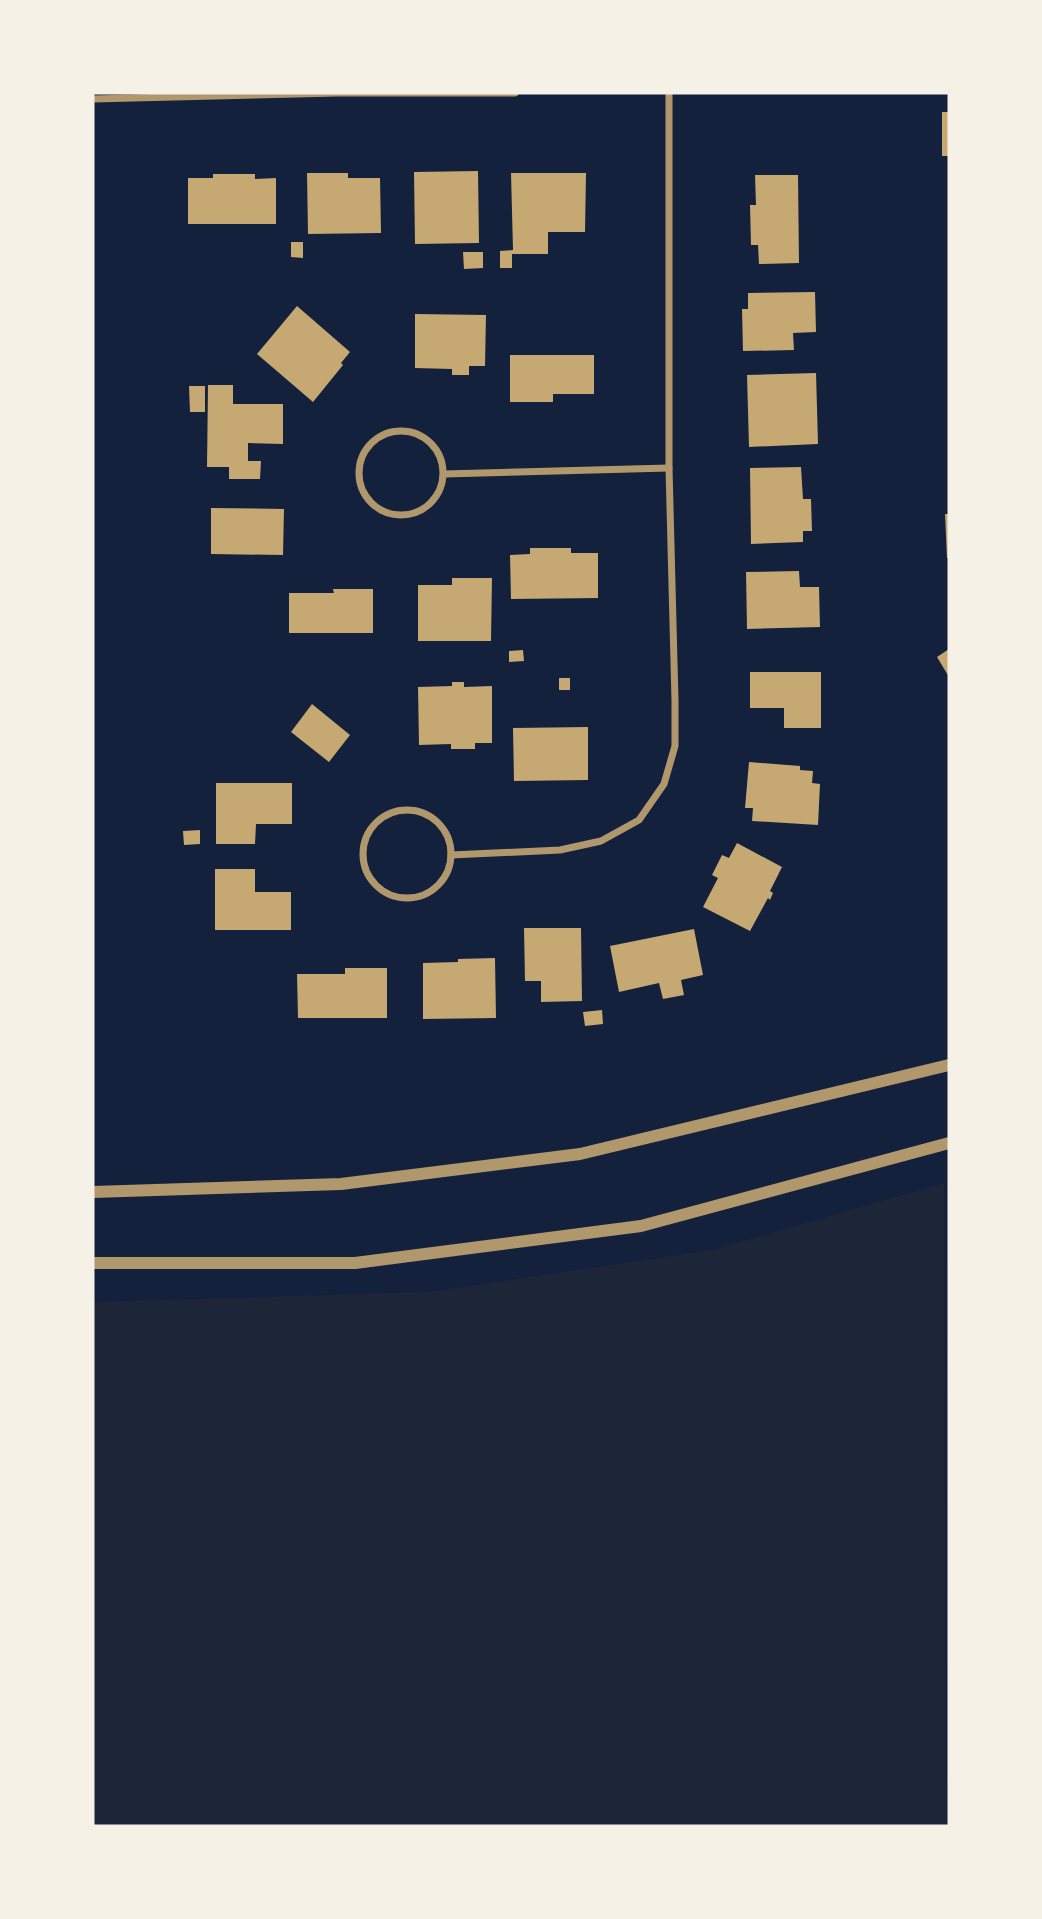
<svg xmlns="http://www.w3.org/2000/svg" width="1042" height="1919" viewBox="0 0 1042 1919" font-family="Karla,sans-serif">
<rect width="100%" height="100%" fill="#14213d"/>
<path fill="#1d2539" d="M944,1183L946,1826H93V1302L428,1292L713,1250Z"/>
<g fill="#c6a872">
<rect x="942" y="112" width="7" height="44"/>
<path d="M478,171L479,243L415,244L414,172Z"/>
<path d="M307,173H348V178H380L381,233L308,234Z"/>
<path d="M511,173H586L585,232H548V254H512V268H500V251L513,250Z"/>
<path d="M213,174H255V179L276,178V224H188V178H213Z"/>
<path d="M755,175H798L799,263L759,264L758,245H751L750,205H756Z"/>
<path d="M291,242H303V258L291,257Z"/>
<path d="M463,252H483V268L464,269Z"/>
<path d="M815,292L816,332L793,333L794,350L743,351L742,309H748V293Z"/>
<path d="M297,306L350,352L341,363L343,365L313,402L257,354Z"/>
<path d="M415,314L486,315L485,366H469V375H452V369L415,368Z"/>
<path d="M510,355H594V394H553V402H510Z"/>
<path d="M816,373L818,444L749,447L747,375Z"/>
<path d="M208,385H233V404H283V444L248,443V461H261L260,479H229V467H207Z"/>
<path d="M189,386H205V412H190Z"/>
<path d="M801,467L803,499H811L812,531H803V542L751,544L750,468Z"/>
<path d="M211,508L284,509L283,555L211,554Z"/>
<path d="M945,514H949V558H947Z"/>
<path d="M530,548H571V553H598V598L511,599L510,555L530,554Z"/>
<path d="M799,571L800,587H819L820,627L747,629L746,572Z"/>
<path d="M452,578H492L491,641H418V585H452Z"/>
<path d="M333,589H373V633H289V593H334Z"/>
<path d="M949,649V677L937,657Z"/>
<path d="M523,650L524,661L509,662V651Z"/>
<path d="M750,672H821V728H784V708H750Z"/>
<rect x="559" y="678" width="11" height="12"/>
<path d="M452,682H464V687L492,686V743H475V749H451V744L419,745L418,687L452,686Z"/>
<path d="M312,704L350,735L329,762L291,732Z"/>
<path d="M588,727V780L514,781L513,728Z"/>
<path d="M749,762L800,766V770L813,771L812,783L820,784L818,825L752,821L753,808H745Z"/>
<path d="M216,783H292V824H256L255,844H216Z"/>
<path d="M200,830V844L184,845L183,831Z"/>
<path d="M737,843L782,867L770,891L773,893L770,900L768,898L750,931L703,907L718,878L712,875L722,855L729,858Z"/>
<path d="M215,869H255V892H291V930H215Z"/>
<path d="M524,928H581L582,1001L541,1002V981H525Z"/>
<path d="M694,929L703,975L681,980L684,995L663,999L659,983L619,992L610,946Z"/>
<path d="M495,958L496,1018L423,1019V963L458,962V959Z"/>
<path d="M345,968H387V1018H298L297,974H345Z"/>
<path d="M602,1010L603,1024L585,1026L583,1012Z"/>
</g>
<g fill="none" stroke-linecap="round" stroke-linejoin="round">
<g stroke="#b1986c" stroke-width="7">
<path d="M93,99L338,93H515"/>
<circle cx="401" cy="473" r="42"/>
<path d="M444,474L669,468"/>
<circle cx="407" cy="854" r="44"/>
<path d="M451,855L560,850L601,841L639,820L664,784L675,746V701L669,468V93"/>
</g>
<g stroke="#b1986c" stroke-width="12">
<path d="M93,1192L341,1184L580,1154L949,1065"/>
<path d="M93,1263H355L641,1226L949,1143"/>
</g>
</g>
<rect width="1042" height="1919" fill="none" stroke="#f6f1e7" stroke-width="189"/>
</svg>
